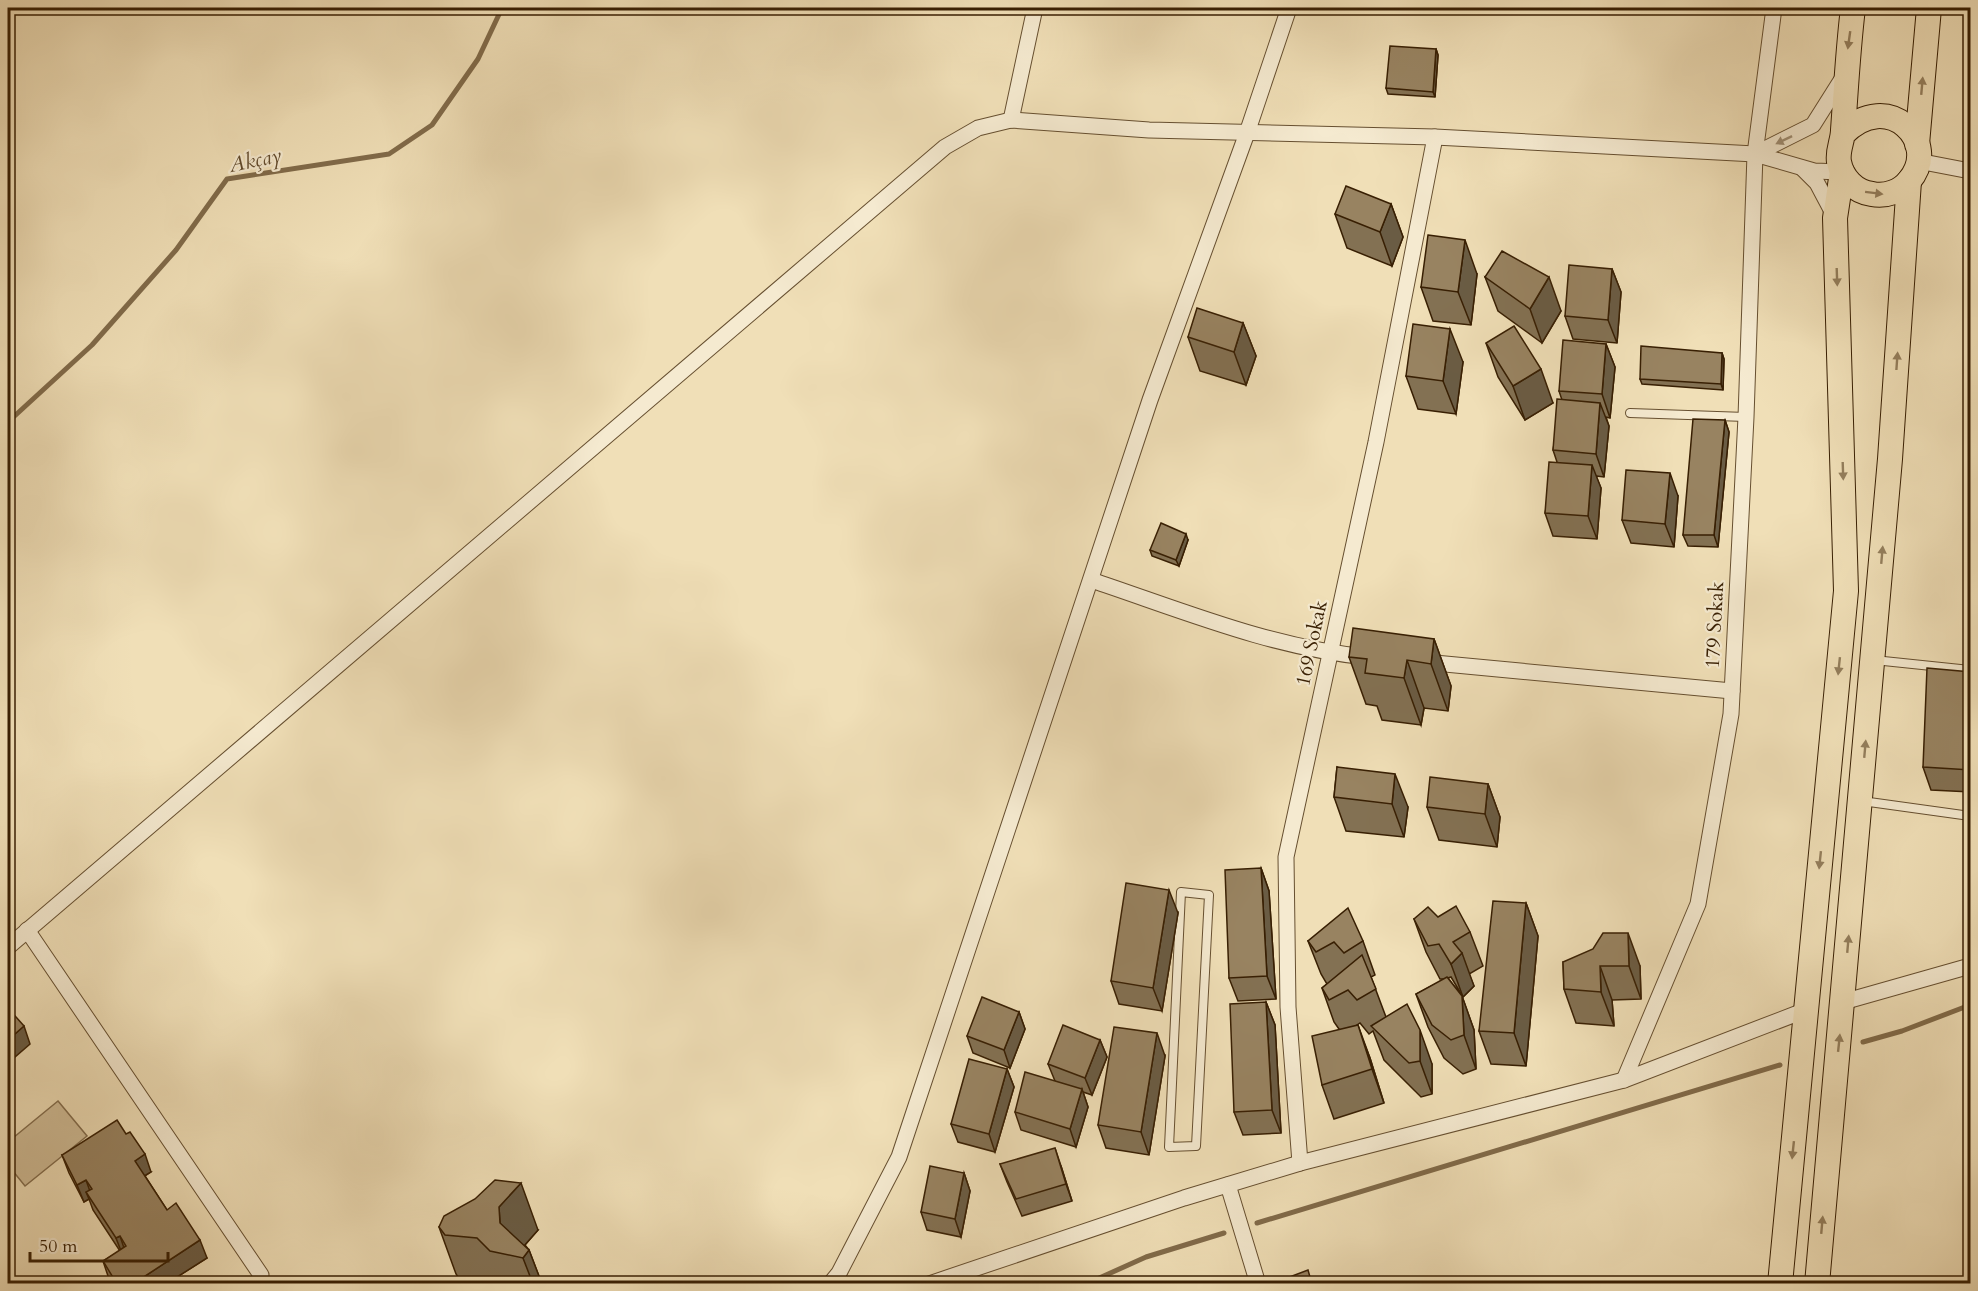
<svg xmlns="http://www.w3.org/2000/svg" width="1978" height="1291" viewBox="0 0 1978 1291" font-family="Cardo,serif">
<rect width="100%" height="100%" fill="#f0dfb7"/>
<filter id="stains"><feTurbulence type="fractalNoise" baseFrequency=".00333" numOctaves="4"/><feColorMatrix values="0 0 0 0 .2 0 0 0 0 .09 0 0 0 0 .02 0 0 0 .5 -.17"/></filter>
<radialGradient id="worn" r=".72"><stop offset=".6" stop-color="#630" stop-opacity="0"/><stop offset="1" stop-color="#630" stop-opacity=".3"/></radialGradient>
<path fill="#d1be98" stroke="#846e4e" stroke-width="1.5" d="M58,1101L87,1136L25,1186L8,1165V1142Z"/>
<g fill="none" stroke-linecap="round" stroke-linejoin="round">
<g stroke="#816b4a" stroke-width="5">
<path d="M8,422L92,345L176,250L227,179L389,154L432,125L478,59L502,8"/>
<path d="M1863,1042L1902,1031L1970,1005"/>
<path d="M1257,1223L1780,1065"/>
<path d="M1086,1284L1146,1257L1224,1233"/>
</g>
<g stroke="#664f30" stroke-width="10">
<g id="service">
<path d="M1630,413L1746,417"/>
<path d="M1874,660L1970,670"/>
<path d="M1862,801L1970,816"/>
<path d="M1181,892L1209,895L1196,1146L1169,1147Z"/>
</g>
</g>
<g stroke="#664f30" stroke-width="17">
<g id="minor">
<path d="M1011,120L1035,8"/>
<path d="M1755,154L1813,125L1842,79"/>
<path d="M1918,161L1970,171"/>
<path d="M1802,168L1817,183L1835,217"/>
<path d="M1091,580C1181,610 1272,648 1367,657"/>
<path d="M1424,662L1732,691"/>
<path d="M27,930L261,1275"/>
<path d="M8,947L945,147L978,128L1011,120L1149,130L1435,137L1755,154L1814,171L1842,172"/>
<path d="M1843,1002L1970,966"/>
<path d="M1624,1080L1698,904L1731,714L1746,417L1755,154L1774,8"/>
<path d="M1300,1163L1288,1007L1286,857L1376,442L1435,137"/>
<path d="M1228,1185L1258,1284"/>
<path d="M830,1284L839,1273L899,1157L1150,400L1247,133L1289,8"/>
<path d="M929,1284L1184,1198L1300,1163L1624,1080L1806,1010"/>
</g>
</g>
<g stroke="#381f03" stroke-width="26">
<g id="trunk">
<path d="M1843,134C1888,87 1942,143 1909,181C1901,191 1886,197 1872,194C1855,192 1842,178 1839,162C1837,150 1843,141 1843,130C1846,89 1848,49 1853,8"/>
<path d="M1917,144L1929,8"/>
<path d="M1780,1284L1846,591L1835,218L1842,172"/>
<path d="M1817,1284L1890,459L1909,181"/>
</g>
</g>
<use href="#service" stroke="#f5ead0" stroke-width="8"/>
<use href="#minor" stroke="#f5ead0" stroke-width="15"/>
<use href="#trunk" stroke="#f0dfb7" stroke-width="24"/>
</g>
<g fill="#837153" stroke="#381f03" stroke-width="1.5">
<path d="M1436,49L1438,55L1435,97L1388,94L1386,88Z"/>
<path d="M1391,204L1403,237L1392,266L1347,248L1335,214Z"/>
<path d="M1612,269L1621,292L1617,343L1573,339L1565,316Z"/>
<path d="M1477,274L1471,325L1433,321L1421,287Z"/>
<path d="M1485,277L1561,311L1542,343L1498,311Z"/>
<path d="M1243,323L1256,356L1246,385L1200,371L1188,337Z"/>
<path d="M1486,343L1553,403L1525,420L1498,377Z"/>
<path d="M1606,344L1615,367L1610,418L1606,417L1609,426L1604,477L1596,476L1601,488L1597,539L1553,536L1545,513L1557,462L1553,450L1562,400L1559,391Z"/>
<path d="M1722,353L1724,359L1723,390L1642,384L1640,379Z"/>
<path d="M1463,362L1456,414L1418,409L1406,376Z"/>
<path d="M1725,420L1729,432L1718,547L1688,546L1683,535Z"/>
<path d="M1678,496L1674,547L1631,543L1622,520Z"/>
<path d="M1188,540L1179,566L1152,556L1150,550Z"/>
<path d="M1434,639L1451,686L1448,711L1424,708L1421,725L1382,720L1377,706L1366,704L1349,657Z"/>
<path d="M1971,672V792L1931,790L1923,767Z"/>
<path d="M1337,767L1408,807L1404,837L1346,831L1334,797Z"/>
<path d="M1488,784L1500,817L1497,847L1439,840L1427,807Z"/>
<path d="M1261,868L1269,891L1276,999L1238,1001L1229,978Z"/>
<path d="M1526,903L1538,936L1526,1066L1491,1064L1479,1031Z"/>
<path d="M1178,913L1162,1011L1119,1004L1111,981Z"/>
<path d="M1438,917L1470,932L1483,966L1469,974L1474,986L1463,997L1451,977L1448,978L1462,996L1474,1030L1476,1069L1463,1074L1444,1058L1428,1027L1416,994L1445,979H1440L1426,952L1414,919Z"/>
<path d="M1308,941H1363L1375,975L1371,977L1386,1017L1432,1064V1094L1421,1097L1384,1060L1373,1031L1369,1034L1360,1023L1357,1025L1370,1058L1384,1103L1334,1119L1322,1085L1339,1029L1334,1022L1322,988L1327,984L1321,974Z"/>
<path d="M1563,962L1640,966L1641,999L1612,1000L1614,1026L1576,1023L1564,989Z"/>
<path d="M1266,1002L1275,1025L1281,1133L1243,1135L1234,1112Z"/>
<path d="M1019,1012L1025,1029L1010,1068L973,1053L967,1036Z"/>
<path d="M1100,1040L1107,1057L1092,1095L1083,1092L1088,1107L1076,1147L1021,1130L1015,1112L1055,1081L1048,1064Z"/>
<path d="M1165,1056L1149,1155L1106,1148L1098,1125Z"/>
<path d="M1007,1069L1014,1087L995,1152L958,1142L951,1124Z"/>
<path d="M62,1155L151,1172L145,1176L167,1210L207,1258L166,1284H112L109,1279L103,1261L120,1251L93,1210L89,1199L84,1202L69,1173Z"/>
<path d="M1000,1164L1061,1166L1072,1201L1022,1216L1007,1182Z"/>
<path d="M964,1173L970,1191L961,1237L927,1230L921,1212Z"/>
<path d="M439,1227L538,1230L525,1245L529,1250L542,1284L462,1283L456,1274Z"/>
</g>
<g fill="#6a5c44" stroke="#381f03" stroke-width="1.5">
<path d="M1436,49L1438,55L1435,97L1433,92Z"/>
<path d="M1391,204L1403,237L1392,266L1380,232Z"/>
<path d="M1465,240L1477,274L1471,325L1458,292Z"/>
<path d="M1612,269L1621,292L1617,343L1608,320Z"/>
<path d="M1549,277L1561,311L1542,343L1530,309Z"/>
<path d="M1243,323L1256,356L1246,385L1234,352Z"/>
<path d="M1450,329L1463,362L1456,414L1443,381Z"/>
<path d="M1606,344L1615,367L1610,418L1602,394Z"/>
<path d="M1722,353L1724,359L1723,390L1721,384Z"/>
<path d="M1541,369L1553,403L1525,420L1513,386Z"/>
<path d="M1600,403L1609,426L1604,477L1596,454Z"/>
<path d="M1725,420L1729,432L1718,547L1714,535Z"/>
<path d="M1592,465L1601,488L1597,539L1588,516Z"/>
<path d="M1670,473L1678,496L1674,547L1665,524Z"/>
<path d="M1186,534L1188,540L1179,566L1176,560Z"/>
<path d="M1434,639L1451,686L1448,711L1431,664Z"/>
<path d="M1407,660L1424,708L1421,725L1404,678Z"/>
<path d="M1395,774L1408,807L1404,837L1392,804Z"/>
<path d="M1488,784L1500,817L1497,847L1485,814Z"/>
<path d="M1261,868L1269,891L1276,999L1267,976Z"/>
<path d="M1169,890L1178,913L1162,1011L1153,988Z"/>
<path d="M1526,903L1538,936L1526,1066L1514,1033Z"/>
<path d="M1628,933L1640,966L1641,999L1629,966Z"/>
<path d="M1462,953L1474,986L1463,997L1451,964Z"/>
<path d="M1600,966L1612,1000L1614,1026L1601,992Z"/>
<path d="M1462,996L1474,1030L1476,1069L1464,1035Z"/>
<path d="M1266,1002L1275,1025L1281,1133L1272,1110Z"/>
<path d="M1019,1012L1025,1029L1010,1068L1004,1050Z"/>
<path d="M1358,1025L1370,1058L1384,1103L1372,1069Z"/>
<path d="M24,1026L30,1044L8,1063V1040Z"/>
<path d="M1420,1030L1432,1064V1094L1420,1061Z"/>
<path d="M1157,1033L1165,1056L1149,1155L1141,1132Z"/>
<path d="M1100,1040L1107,1057L1092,1095L1085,1078Z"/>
<path d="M1007,1069L1014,1087L995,1152L989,1134Z"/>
<path d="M1082,1089L1088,1107L1076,1147L1070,1129Z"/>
<path d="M1055,1148L1061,1166L1072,1201L1066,1184Z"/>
<path d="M145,1154L151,1172L141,1178L135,1161Z"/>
<path d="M964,1173L970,1191L961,1237L955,1219Z"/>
<path d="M86,1180L92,1197L86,1192L89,1199L84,1202L77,1185Z"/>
<path d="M521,1183L538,1230L516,1255L500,1223L499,1207Z"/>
<path d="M120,1236L126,1254L123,1256L116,1238Z"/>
<path d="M200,1240L207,1258L166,1284H133Z"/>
<path d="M529,1250L542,1284H533L523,1258Z"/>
</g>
<g fill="#988361" stroke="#381f03" stroke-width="1.5">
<path d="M1390,46L1436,49L1433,92L1386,88Z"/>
<path d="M1346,186L1391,204L1380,232L1335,214Z"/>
<path d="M1428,235L1465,240L1458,292L1421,287Z"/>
<path d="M1502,251L1549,277L1530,309L1485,277Z"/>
<path d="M1569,265L1612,269L1608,320L1565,316Z"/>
<path d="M1197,308L1243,323L1234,352L1188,337Z"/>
<path d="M1413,324L1450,329L1443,381L1406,376Z"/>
<path d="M1514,326L1541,369L1513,386L1486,343Z"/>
<path d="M1563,340L1606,344L1602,394L1559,391Z"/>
<path d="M1641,346L1722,353L1721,384L1640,379Z"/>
<path d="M1557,399L1600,403L1596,454L1553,450Z"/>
<path d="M1693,419L1725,420L1714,535H1683Z"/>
<path d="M1549,462L1592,465L1588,516L1545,513Z"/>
<path d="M1626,470L1670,473L1665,524L1622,520Z"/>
<path d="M1161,523L1186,534L1176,560L1150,550Z"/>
<path d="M1353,628L1434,639L1431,664L1407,660L1404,678L1365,673L1367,659L1349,657Z"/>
<path d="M1927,668L1971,672V770L1923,767Z"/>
<path d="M1337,767L1395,774L1392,804L1334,797Z"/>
<path d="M1430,777L1488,784L1485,814L1427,807Z"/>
<path d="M1261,868L1267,976L1229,978L1225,870Z"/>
<path d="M1126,883L1169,890L1153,988L1111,981Z"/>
<path d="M1493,901L1526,903L1514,1033L1479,1031Z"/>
<path d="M1456,906L1470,932L1453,942L1462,953L1451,964L1439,944L1428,946L1414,919L1428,907L1438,917Z"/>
<path d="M1348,908L1363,941L1344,953L1334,942L1316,952L1308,941Z"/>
<path d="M1603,933H1628L1629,966H1600L1601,992L1564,989L1563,962L1593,949Z"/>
<path d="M1362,955L1376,989L1357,1000L1348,990L1329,1000L1322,988Z"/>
<path d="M1447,977L1462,996L1464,1035L1451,1040L1432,1025L1416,994Z"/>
<path d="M982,997L1019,1012L1004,1050L967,1036Z"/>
<path d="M1266,1002L1272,1110L1234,1112L1230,1004Z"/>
<path d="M1407,1004L1420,1030V1061L1409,1063L1371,1026Z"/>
<path d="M8,1008L24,1026L8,1040Z"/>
<path d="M1063,1025L1100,1040L1085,1078L1048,1064Z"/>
<path d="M1358,1025L1372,1069L1322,1085L1312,1036Z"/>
<path d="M1114,1027L1157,1033L1141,1132L1098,1125Z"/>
<path d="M969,1059L1007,1069L989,1134L951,1124Z"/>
<path d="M1025,1072L1082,1089L1070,1129L1015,1112Z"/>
<path d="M117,1120L126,1134L130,1132L145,1154L135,1161L167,1210L176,1203L200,1240L133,1284H117L103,1261L126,1246L120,1236L116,1238L86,1192L92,1189L86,1180L77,1185L62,1155Z"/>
<path d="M1055,1148L1066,1184L1016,1199L1000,1164Z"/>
<path d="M930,1166L964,1173L955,1219L921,1212Z"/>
<path d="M495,1180L521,1183L499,1207L500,1223L529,1250L523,1258L490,1251L477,1238L445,1235L439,1227L444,1216L475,1199Z"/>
<path d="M1308,1270L1312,1284H1280L1279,1281Z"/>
</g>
<defs><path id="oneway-solid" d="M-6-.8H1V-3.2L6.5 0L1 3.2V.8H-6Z" transform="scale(1.5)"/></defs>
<g fill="#947f5d">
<use href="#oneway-solid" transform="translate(1849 40) rotate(98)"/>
<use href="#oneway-solid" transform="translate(1922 86) rotate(-85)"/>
<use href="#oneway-solid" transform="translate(1874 193) rotate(7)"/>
<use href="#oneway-solid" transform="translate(1837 277) rotate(88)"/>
<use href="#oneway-solid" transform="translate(1897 361) rotate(-86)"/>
<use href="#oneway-solid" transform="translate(1843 471) rotate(88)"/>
<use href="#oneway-solid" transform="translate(1882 555) rotate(-85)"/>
<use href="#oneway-solid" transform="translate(1839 666) rotate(96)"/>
<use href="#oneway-solid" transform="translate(1865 749) rotate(-85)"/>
<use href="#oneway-solid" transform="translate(1820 860) rotate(96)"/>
<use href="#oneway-solid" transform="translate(1848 944) rotate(-85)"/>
<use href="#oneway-solid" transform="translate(1839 1043) rotate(-84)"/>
<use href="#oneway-solid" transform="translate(1793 1150) rotate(96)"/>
<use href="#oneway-solid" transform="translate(1822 1225) rotate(-85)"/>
</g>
<use fill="#a08f74" href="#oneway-solid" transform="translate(1784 140) rotate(154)"/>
<g text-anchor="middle" stroke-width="4.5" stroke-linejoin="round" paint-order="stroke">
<g font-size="20" fill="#381f03" stroke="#f5ead0">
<text transform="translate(1714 625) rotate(-87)" y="7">179 Sokak</text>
<text transform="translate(1311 643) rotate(-78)" y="7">169 Sokak</text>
</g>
<g font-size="21" font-style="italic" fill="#624b2d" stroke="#f5ead0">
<text transform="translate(255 160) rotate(-12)" y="7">Akçay</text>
</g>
</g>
<rect width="1978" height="1291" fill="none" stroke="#f0dfb7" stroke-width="30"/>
<rect x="9" y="9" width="1960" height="1273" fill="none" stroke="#381f03" stroke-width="3"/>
<rect x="15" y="15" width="1948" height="1261" fill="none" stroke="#381f03" stroke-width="1.5"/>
<path d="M30 1252v9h138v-9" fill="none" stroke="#381f03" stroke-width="3"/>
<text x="39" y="1252" font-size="18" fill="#381f03" stroke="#f5ead0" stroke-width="4.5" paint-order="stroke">50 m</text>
<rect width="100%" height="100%" filter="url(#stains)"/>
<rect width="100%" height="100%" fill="url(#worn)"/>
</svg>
